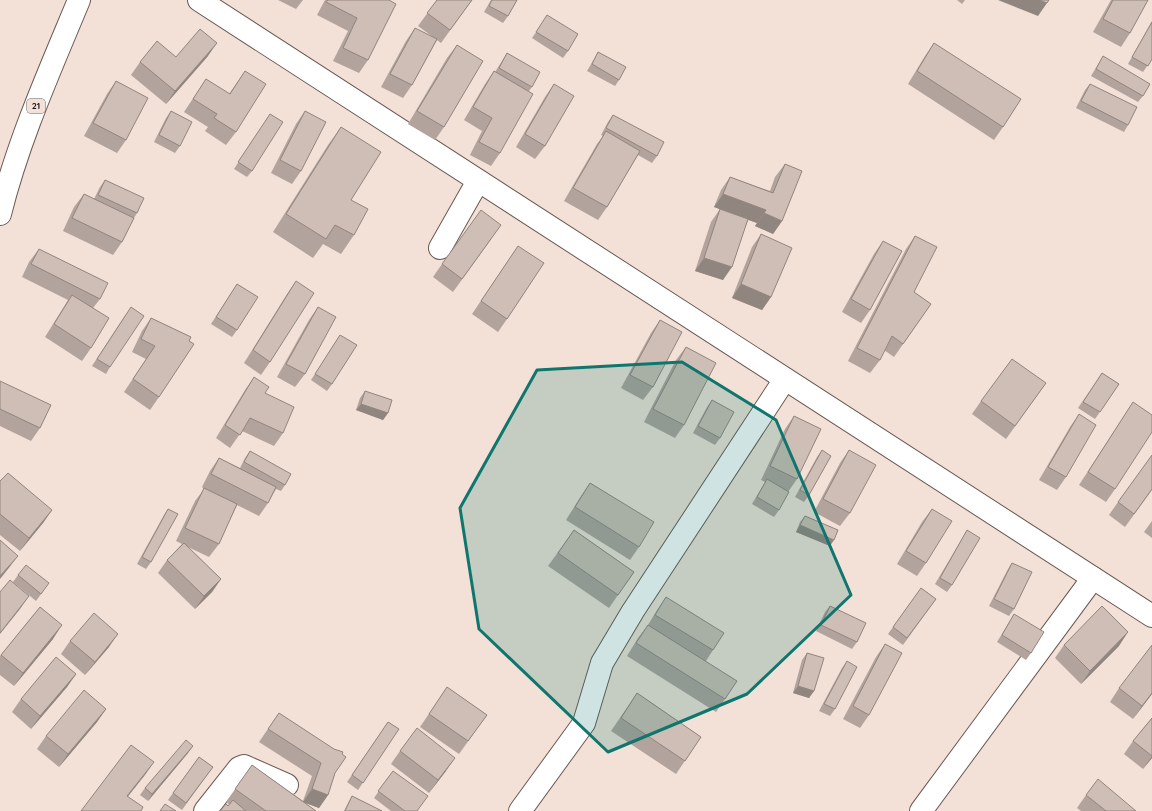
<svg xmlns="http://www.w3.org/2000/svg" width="1152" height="811" viewBox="0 0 1152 811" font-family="Quicksand,sans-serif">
<rect width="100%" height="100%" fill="#f3e1d8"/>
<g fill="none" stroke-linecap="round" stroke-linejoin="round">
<g stroke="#695a52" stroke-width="24">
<g id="street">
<path d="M199,0L1152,616"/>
<path d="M440,248L478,181"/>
<path d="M205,811L239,768L244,766L287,785"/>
<path d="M520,811L584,723L602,663L633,611L785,379"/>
<path d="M921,811L1093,578"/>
</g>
</g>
<g stroke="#695a52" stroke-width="24">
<path id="highway" d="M0,214C18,141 50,70 79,0"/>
</g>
<use href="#street" stroke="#fff" stroke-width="22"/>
<use href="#highway" stroke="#fff" stroke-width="22"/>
</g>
<g fill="#b2a39c">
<path d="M278,0H303L296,9Z"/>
<path d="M325,0H389L368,60L359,73L333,61L348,31L317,15Z"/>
<path d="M437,0H472L441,43L437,40L412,85L403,98L381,87L406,41L415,28L433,37L418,26Z"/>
<path d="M491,0H517L508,16L503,23L484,12Z"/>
<path d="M957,0H965L962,4Z"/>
<path d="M1111,0H1148L1130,33L1121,47L1093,32Z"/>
<path d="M1152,21V59L1143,72L1128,64Z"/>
<path d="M543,22L568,51L563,58L532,38Z"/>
<path d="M934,43L1003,127L994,140L908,84L925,56Z"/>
<path d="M457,45L444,127L435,140L408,124L447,58Z"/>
<path d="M598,52L619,80L615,86L587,71L594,59Z"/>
<path d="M507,53L532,87L529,91L500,153L491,166L470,155L482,131L464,120L485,84L494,71L495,72Z"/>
<path d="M208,56L166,104L131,75L140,62Z"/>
<path d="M1103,56L1143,96L1138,102L1091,76Z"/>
<path d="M245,71L236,132L226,145L205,131L208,127L184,112L206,79L229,94Z"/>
<path d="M116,81L126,140L117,153L84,136L107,94Z"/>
<path d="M554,84L545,146L535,159L516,147L545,97Z"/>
<path d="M1090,84L1128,125L1124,132L1076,108L1085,90Z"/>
<path d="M171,111L180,146L175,153L154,142L166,118Z"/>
<path d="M305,111L301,171L292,184L271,173L296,124Z"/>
<path d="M270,114L252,171L247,177L234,169Z"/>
<path d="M613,115L657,156L652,163L638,155L607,207L598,220L564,201L597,144L603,136L601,135L608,122Z"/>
<path d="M341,127L351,200L354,235L341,254L323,244L313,258L273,232L328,145Z"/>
<path d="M785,164L782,221L773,234L755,226L757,223L748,220L723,280L695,271L711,222L720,209L714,207L721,190L730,177L770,191L775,177Z"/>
<path d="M105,180L137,213L134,218L122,242L113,255L63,231L74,207L84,194L94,199L100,187Z"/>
<path d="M761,234L771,297L762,310L732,298L752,247Z"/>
<path d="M915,236L914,292L931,304L894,357L884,350L880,360L870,373L848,361L906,249Z"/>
<path d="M492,238L453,292L433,277L442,264Z"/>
<path d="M883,241L870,310L861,323L842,312L874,254Z"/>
<path d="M518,246L507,319L498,332L472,314Z"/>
<path d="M39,249L100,299L93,308L91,348L82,361L45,337L68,300L22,277L29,262Z"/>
<path d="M296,281L270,362L261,375L244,363L287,294Z"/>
<path d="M237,284V330L232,337L211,324Z"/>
<path d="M318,307L305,374L295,387L277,377L309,320Z"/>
<path d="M126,314L110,367L106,374L92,366Z"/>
<path d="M151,318L191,337L159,397L150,410L124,392L146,359L132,352L142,331Z"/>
<path d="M660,320L653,387L643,400L621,388L651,333Z"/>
<path d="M340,335L332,384L327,391L311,380Z"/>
<path d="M686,347L684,425L675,438L644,422L676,360Z"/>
<path d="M1102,373L1119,384L1095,419L1078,408Z"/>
<path d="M254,377L265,393L283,433L274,446L242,431L230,448L216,438L245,390Z"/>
<path d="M0,381L40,428L31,441L0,426Z"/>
<path d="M1046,383L1006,439L972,414L981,401Z"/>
<path d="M365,391L388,413L383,420L356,410L360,398Z"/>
<path d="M712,400L720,438L715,445L693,433L707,407Z"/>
<path d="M1133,402L1115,489L1106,502L1079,485Z"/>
<path d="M1079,414L1066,477L1057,490L1039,480L1070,427Z"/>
<path d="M794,416L797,479L788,492L779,510L774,517L752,504L765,482L761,480L785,429Z"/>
<path d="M822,450L809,495L804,502L795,497L817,457Z"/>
<path d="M849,450L850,513L840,526L814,512L840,463Z"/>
<path d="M250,451L285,485L281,491L276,489L268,503L259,516L237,505L219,544L209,557L188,547L221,579L212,592L195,609L158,573L167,560L182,544L176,541L195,501L204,489L202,487L210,471L219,458L240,468L245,458Z"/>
<path d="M0,481L52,510L43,523L20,551L0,535Z"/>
<path d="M590,483L639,547L630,560L566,520L581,496Z"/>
<path d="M1152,490L1125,527L1109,515L1118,502Z"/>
<path d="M168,509L151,562L146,569L137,564L164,515Z"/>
<path d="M932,509L926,563L917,576L897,564L922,522Z"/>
<path d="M805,516L830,546L796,532L800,522Z"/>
<path d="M1152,521V538L1144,532Z"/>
<path d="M574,530L634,572L609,608L548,566Z"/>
<path d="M967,530L952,585L947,592L935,584L963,537Z"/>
<path d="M1012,563L1014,609L1009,616L989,606L1008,569Z"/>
<path d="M18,575L44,590L36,601L13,582Z"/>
<path d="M921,588L936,599L903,645L888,634Z"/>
<path d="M666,597L713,650L706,661L725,699L716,712L627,656L638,638L648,625L657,610Z"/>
<path d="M830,606L857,642L852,649L816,631L825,612Z"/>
<path d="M40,607L53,639L14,686L0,675V656Z"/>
<path d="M1014,614L1031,653L1026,660L997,642Z"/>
<path d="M70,641L109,647L85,675L61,654Z"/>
<path d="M885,644L869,715L860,728L843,719L876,657Z"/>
<path d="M1064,645L1119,646L1081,684L1055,658Z"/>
<path d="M807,653L814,691L809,698L793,693L802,660Z"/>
<path d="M847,661L835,709L830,716L819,711L842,668Z"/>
<path d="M76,674L67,687L31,729L12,712L21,699Z"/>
<path d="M447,687L487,715L459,754L420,727Z"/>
<path d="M1119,688L1152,694L1133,719L1110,702Z"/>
<path d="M637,693L701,737L676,774L611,731Z"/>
<path d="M106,709L97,722L59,767L37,749L46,736Z"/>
<path d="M279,713L335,773L328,795L319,808L305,803L316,811H220L228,806L229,804L226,802L252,765L303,801L312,776L259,742Z"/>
<path d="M1152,718V758L1143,769L1124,754L1133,741Z"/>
<path d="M388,722L399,729L358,790L347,782Z"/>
<path d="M193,746L188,753L148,801L140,795L145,788Z"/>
<path d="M400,751L446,771L429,793L391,764Z"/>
<path d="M199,757L213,767L182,810L168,800Z"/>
<path d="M393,771L417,811H391L374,798Z"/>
<path d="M1086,795L1136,811H1081L1077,808Z"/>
<path d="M352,796L382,811H344L348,803Z"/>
</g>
<g fill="#91857f">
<path d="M998,0H1039L1047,3L1038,16Z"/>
<path d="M217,43L208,56L166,104L175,91Z"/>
<path d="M723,194L766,210L757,223L714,207Z"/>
<path d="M764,213L782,221L773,234L755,226Z"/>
<path d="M704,258L732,267L723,280L695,271Z"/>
<path d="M741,284L771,297L762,310L732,298Z"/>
<path d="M361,404L388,413L383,420L356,410Z"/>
<path d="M52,510L43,523L20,551L29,538Z"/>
<path d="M800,525L834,540L830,546L796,532Z"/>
<path d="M18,556L8,569L0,579V576Z"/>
<path d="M221,579L212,592L195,609L204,596Z"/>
<path d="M29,596L20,609L0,634V633Z"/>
<path d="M62,625L53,639L14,686L23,673Z"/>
<path d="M1128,632L1119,646L1081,684L1090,671Z"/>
<path d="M118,634L109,647L85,675L95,662Z"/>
<path d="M76,674L67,687L31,729L40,716Z"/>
<path d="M798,686L814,691L809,698L793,693Z"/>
<path d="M1152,693V694L1133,719L1142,706Z"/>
<path d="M106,709L97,722L59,767L68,754Z"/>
<path d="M193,746L188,753L148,801L152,794Z"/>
<path d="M1152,756V758L1143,769Z"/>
<path d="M455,758L446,771L429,793L438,780Z"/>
<path d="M154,762L145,775L118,809L127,796Z"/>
<path d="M312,789L328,795L319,808L303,802Z"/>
</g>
<g fill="#cfbeb5" stroke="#91857f">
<path d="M328,0H389L396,4L368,60L343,48L357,18L326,2Z"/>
<path d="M437,0H472L450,30L427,13Z"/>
<path d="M492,0H517L508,16L489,6Z"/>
<path d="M1039,0H1049L1047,3Z"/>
<path d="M1113,0H1148L1130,33L1103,19Z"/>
<path d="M547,15L578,34L568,51L536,32Z"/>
<path d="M1152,22V59L1148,66L1132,57Z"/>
<path d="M415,28L437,39L412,85L390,74Z"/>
<path d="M200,29L217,43L175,91L140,62L157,41L176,57Z"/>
<path d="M934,43L1021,99L1003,127L917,71Z"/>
<path d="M457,45L483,61L444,127L417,111Z"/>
<path d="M598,52L626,67L619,80L592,64Z"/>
<path d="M507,53L540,72L532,87L499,68Z"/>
<path d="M1103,56L1150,84L1143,96L1096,69Z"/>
<path d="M245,71L266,84L236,132L214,118L217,114L193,99L206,79L230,94Z"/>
<path d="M494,71L533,94L500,153L479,142L492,118L473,107Z"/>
<path d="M116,81L148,98L126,140L93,123Z"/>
<path d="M554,84L574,96L545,146L525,134Z"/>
<path d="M1090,84L1137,107L1128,125L1081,101Z"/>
<path d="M171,111L192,122L180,146L159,135Z"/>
<path d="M305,111L326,122L301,171L280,160Z"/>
<path d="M270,114L283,122L252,171L238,162Z"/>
<path d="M613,115L664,142L657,156L606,128Z"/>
<path d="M341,127L381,152L351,200L368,209L354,235L335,225L326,239L286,214Z"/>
<path d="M606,131L640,151L607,207L573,188Z"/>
<path d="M785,164L802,171L782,221L764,213L766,210L723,194L730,177L773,193Z"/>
<path d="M105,180L144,198L137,213L98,195Z"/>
<path d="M84,194L134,218L122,242L72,218Z"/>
<path d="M720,209L748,219L732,267L704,258Z"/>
<path d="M481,210L501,225L462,279L442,264Z"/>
<path d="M761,234L792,248L771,297L741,284Z"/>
<path d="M915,236L937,247L914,292L931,304L903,344L892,336L880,360L857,348Z"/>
<path d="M883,241L902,251L870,310L851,299Z"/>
<path d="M518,246L544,263L507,319L481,301Z"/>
<path d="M39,249L108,283L100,299L31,264Z"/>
<path d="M296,281L314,293L270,362L253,350Z"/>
<path d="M237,284L258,297L237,330L216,317Z"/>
<path d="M72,295L109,318L91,348L54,324Z"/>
<path d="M131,307L144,316L110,367L97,359Z"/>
<path d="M318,307L336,317L305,374L286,364Z"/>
<path d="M151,318L191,337L189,341L194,344L159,397L133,379L155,346L141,339Z"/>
<path d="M660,320L682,332L653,387L630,375Z"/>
<path d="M340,335L357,345L332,384L315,374Z"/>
<path d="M686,347L716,363L684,425L653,409Z"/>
<path d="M1012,359L1046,383L1015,426L981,401Z"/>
<path d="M1102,373L1119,384L1100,412L1083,402Z"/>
<path d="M254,377L269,387L265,393L294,407L283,433L250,418L240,435L225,425Z"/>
<path d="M0,381L51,405L40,428L0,409Z"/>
<path d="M365,391L392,400L388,413L361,404Z"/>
<path d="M712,400L734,412L720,438L698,426Z"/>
<path d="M1133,402L1152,415V432L1115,489L1088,472Z"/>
<path d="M1079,414L1096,425L1066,477L1048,467Z"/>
<path d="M794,416L821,429L797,479L770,466Z"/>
<path d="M822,450L831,456L809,495L800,490Z"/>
<path d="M849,450L876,465L850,513L823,499Z"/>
<path d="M250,451L291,474L285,485L244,462Z"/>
<path d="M1152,455V489L1134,514L1118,502Z"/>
<path d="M219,458L276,487L268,503L211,474Z"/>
<path d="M8,473L52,510L29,538L0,514V481Z"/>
<path d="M767,479L789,492L779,510L757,497Z"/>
<path d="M590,483L654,522L639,547L575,507Z"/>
<path d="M204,488L237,504L219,544L185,528Z"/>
<path d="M168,509L178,514L151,562L142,557Z"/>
<path d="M932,509L952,521L926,563L906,551Z"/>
<path d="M805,516L838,530L834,540L800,525Z"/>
<path d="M574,530L634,572L618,595L558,553Z"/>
<path d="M967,530L980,538L952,585L940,578Z"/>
<path d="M0,540L18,556L0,576Z"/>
<path d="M184,543L221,579L204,596L167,560Z"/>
<path d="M1012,563L1032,572L1014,609L994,599Z"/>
<path d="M26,565L49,583L41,594L18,575Z"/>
<path d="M10,580L29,596L0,633V592Z"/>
<path d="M921,588L936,599L907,638L893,627Z"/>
<path d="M666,597L724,633L713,650L655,615Z"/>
<path d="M830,606L866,623L857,642L821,625Z"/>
<path d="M1102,606L1128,632L1090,671L1064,645Z"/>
<path d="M40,607L62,625L23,673L1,655Z"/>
<path d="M94,613L118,634L95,662L70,641Z"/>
<path d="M1014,614L1044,632L1031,653L1002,635Z"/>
<path d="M648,625L737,681L725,699L636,643Z"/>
<path d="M885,644L902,653L869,715L853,706Z"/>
<path d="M1152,645V693L1142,706L1119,688Z"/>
<path d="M807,653L824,658L814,691L798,686Z"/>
<path d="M56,657L76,674L40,716L21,699Z"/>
<path d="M847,661L857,667L835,709L824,704Z"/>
<path d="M447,687L487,715L468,741L429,714Z"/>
<path d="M84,690L106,709L68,754L46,736Z"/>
<path d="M637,693L701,737L685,761L621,718Z"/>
<path d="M279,713L334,749L343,752L342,754L346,757L335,773L328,795L312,789L321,763L268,729Z"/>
<path d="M1152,718V756L1133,741Z"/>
<path d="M388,722L399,729L363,783L352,775Z"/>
<path d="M417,728L455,758L438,780L400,751Z"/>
<path d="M186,740L193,746L152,794L145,788Z"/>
<path d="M131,745L154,762L127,796L143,807L141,811H81Z"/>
<path d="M199,757L213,767L186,803L173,793Z"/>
<path d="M252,765L316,811H266L235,789Z"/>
<path d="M393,771L428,796L417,811H405L378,791Z"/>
<path d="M1098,779L1136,811H1106L1086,795Z"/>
<path d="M352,796L382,811H345Z"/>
<path d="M233,800L246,811H220L226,804L228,806Z"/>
<path d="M165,804L176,811H160Z"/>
</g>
<path fill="#0f766e" fill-opacity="0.2" stroke="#0f766e" stroke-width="3" stroke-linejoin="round" d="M682,362L776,420L851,595L747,694L608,752L479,629L460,508L537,370Z"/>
<g text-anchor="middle" stroke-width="3.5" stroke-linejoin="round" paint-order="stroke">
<rect fill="#f3e1d8" stroke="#5e5450" stroke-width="1" x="27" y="99" width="18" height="14" rx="3"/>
<g font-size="9" font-weight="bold" fill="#1e1815">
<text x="36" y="109">21</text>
</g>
</g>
</svg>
